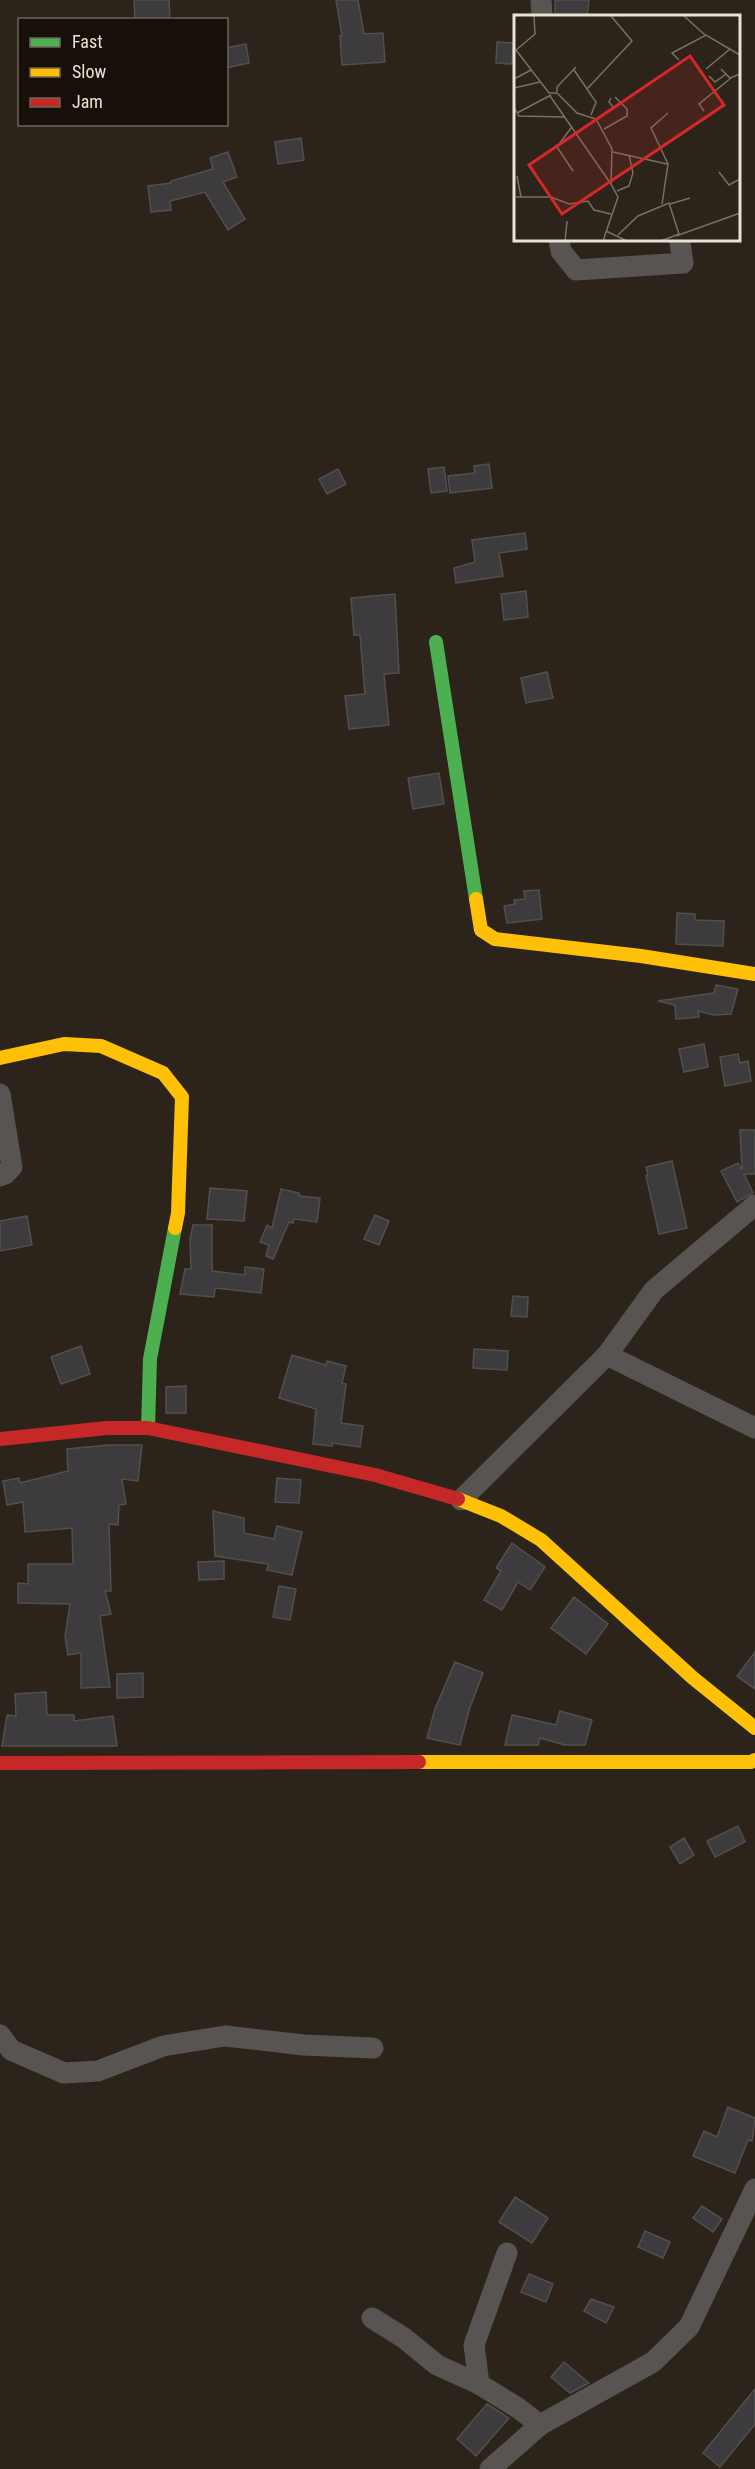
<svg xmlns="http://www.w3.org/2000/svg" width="755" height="2469" viewBox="0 0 755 2469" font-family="'Roboto Condensed',sans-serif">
<rect width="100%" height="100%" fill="#2c241b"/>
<g fill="#3e3b3e" stroke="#524f4f" stroke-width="1.5">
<path d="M134,0H169L170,20H135Z"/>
<path d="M336,0H358L364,34L383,33L385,62L342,65L340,36H342Z"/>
<path d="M555,0H589L587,16H555Z"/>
<path d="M497,42L513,43L512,64L496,63Z"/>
<path d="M246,44L249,63L226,68V48Z"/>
<path d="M301,138L304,160L278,164L275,142Z"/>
<path d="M228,152L237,177L223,182L245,219L228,230L205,192L170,201L171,210L151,212L148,186L171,183V181L213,169L210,158Z"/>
<path d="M489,464L492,488L450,493L448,476L475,473L474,466Z"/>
<path d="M444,467L447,491L431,493L428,469Z"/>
<path d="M338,469L346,484L327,494L319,479Z"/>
<path d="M525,533L527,549L499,553L503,576L456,583L454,568L475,562L472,540Z"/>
<path d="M526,591L528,617L504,620L501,594Z"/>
<path d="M395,594L399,673L384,674L389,725L349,729L345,696L365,694L360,635H354L351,598Z"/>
<path d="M547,672L553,698L526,703L521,678Z"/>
<path d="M439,773L444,804L413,809L408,778Z"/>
<path d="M539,890L542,919L507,923L504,906L515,904L514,900L525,899L524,891Z"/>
<path d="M677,913L695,914V920L724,921L723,946L676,944Z"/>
<path d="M716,985L738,989L731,1014L714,1015L698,1011L699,1017L676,1019L675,1005L658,1001L714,993Z"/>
<path d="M704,1044L708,1067L684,1072L679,1049Z"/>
<path d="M738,1054L740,1063L748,1061L751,1081L725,1086L720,1057Z"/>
<path d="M740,1130H755V1174H744L753,1193L737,1202L721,1171L738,1163L742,1170Z"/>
<path d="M672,1161L687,1228L659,1234L646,1176L648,1175L646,1167Z"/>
<path d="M210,1188L247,1191L244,1221L207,1219Z"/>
<path d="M281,1189L299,1193V1196L320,1198L317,1222L294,1219L293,1223L289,1222L273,1259L266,1256L269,1245L260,1242L267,1225L272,1228Z"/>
<path d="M375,1215L389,1221L379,1245L364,1239Z"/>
<path d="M27,1216L32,1245L0,1251V1221Z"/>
<path d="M193,1225H212V1271L245,1275V1267L264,1269L261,1293L215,1288L214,1297L180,1294L185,1269H191L190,1240Z"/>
<path d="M513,1296L528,1297L527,1317L511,1316Z"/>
<path d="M81,1346L90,1374L61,1384L51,1357Z"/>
<path d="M474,1349L508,1351L507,1370L473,1368Z"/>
<path d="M292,1355L326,1365L327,1361L346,1366L342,1383L346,1384L341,1423L363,1426L360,1447L332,1443V1446L313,1444L316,1409L279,1398Z"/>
<path d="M186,1386V1413H166V1387Z"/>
<path d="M108,1445H142L138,1481L122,1479L126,1504L119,1505L118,1525L109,1524L111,1591H105L111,1614L100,1616L110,1687L81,1688V1653L68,1655L65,1637L70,1604L18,1603V1583L28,1584V1564H73L72,1528L25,1532L23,1502L7,1505L3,1481L19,1478L20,1483L68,1471L67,1449Z"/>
<path d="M277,1478L301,1480L299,1503L275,1502Z"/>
<path d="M213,1511L244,1518V1533L274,1539L277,1526L302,1532L292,1575L267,1570L268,1564L215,1556Z"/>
<path d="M512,1543L545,1567L530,1590L518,1582L502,1610L484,1600L501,1571L496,1568Z"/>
<path d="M224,1561V1579L199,1580L198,1562Z"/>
<path d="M279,1586L296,1589L290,1620L273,1617Z"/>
<path d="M574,1597L608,1624L586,1654L551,1628Z"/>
<path d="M755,1652V1689L737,1676Z"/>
<path d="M455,1662L483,1673L469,1710L460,1745L427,1738L435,1709Z"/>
<path d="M143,1673V1697L117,1698V1674Z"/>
<path d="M46,1692L47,1715H74V1721L113,1716L117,1746H2L7,1715L16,1716L15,1694Z"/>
<path d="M560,1711L592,1720L585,1745H565L540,1738L538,1745H505L512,1715L556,1725Z"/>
<path d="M738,1826L745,1842L715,1857L707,1841Z"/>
<path d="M684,1838L694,1855L680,1864L670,1847Z"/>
<path d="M728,2107L755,2118L752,2141L748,2140L735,2173L693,2156L704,2131L717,2137Z"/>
<path d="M515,2197L548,2218L532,2243L499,2222Z"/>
<path d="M702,2206L722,2219L713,2232L693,2218Z"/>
<path d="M645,2231L670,2242L663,2258L638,2247Z"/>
<path d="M529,2274L553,2284L546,2302L521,2292Z"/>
<path d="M591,2299L614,2307L606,2323L584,2311Z"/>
<path d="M564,2362L589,2383L570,2393L551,2377Z"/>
<path d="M755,2389V2424L720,2467L703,2453Z"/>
<path d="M487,2404L509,2418L476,2456L457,2439Z"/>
</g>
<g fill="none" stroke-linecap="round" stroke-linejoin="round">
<g stroke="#575451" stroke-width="21">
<path d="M541,0L542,16"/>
<path d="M559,240L561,251L576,270L683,263L680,243"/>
<path d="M0,1094L12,1167L5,1174L0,1176"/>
<path d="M607,1355L755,1428"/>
<path d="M461,1500L607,1355L654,1290L755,1205"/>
<path d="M0,2035L11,2050L64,2073L98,2071L163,2046L225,2036L304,2045L373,2048"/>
<path d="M372,2318L404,2338L437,2365L479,2384L518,2408L540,2425"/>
<path d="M479,2384L474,2345L507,2253"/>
<path d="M490,2469L540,2425L653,2362L689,2327L755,2189"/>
</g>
<g stroke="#4caf50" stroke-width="14">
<path d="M436,642L476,899"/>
<path d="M148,1428L150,1359L175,1228"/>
</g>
<g stroke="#ffc107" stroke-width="14">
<path d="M476,899L481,930L495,939L641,956L755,974"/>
<path d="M0,1058L64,1044L101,1046L163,1073L182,1097L178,1213L175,1228"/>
<path d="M458,1499L501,1516L541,1540L693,1678L755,1728"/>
<path d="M419,1762H751L755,1760"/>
</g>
<g stroke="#c62828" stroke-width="14">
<path d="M0,1439L107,1428H148L375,1475L458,1499"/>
<path d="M0,1763L419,1762"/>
</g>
</g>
<g transform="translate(514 15)">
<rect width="226" height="226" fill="#2c241b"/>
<path fill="none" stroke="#787065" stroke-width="1.5" d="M20,1L21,19L2,35L35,78H43L63,98L82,104L98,134L97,169L104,182L89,226M170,1L191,20M165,45L158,38L192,20L226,40M192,54L216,34M207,54L216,63L226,59M60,55L82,87L77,100M195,61L201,67L212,59M0,64L17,55M0,73L26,67M73,74L118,26L97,1M43,77V72L62,52M36,81L97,169M97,83L95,87L100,93L107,87M0,92L5,101L50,102M190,96L185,89L217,63M3,98L37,80M57,113L43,132L59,156M90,114L113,101V94L101,82M99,137L153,149M205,157L215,170L226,164M3,161L7,182M103,176L115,171L119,158L115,140M2,182H37L55,189L74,186L80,195L97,199M148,189L154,149L137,113L154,98M156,189L176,183M92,216L113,226M104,220L124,201L155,188L165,219L147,226M162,221L226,198M51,226L53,206"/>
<path fill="#d62828" fill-opacity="0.15" stroke="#d62828" stroke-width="3" d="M176,41L210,90L48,199L15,150Z"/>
<rect width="226" height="226" fill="none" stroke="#ebe1d5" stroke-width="3"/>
</g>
<rect x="18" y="18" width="210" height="108" fill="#171008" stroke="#6c645a" stroke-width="1.5"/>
<rect x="30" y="38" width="30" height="9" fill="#4caf50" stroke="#6c645a" stroke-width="1.5"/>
<text x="72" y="48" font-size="18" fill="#ebe1d5">Fast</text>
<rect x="30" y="68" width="30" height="9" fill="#ffc107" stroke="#6c645a" stroke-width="1.5"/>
<text x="72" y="78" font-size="18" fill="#ebe1d5">Slow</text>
<rect x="30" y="98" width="30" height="9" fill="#c62828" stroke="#6c645a" stroke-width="1.5"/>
<text x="72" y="108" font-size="18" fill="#ebe1d5">Jam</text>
</svg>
